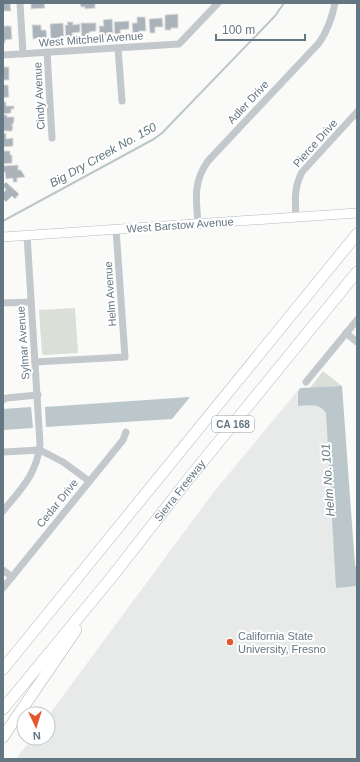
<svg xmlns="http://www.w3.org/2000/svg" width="360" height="762" viewBox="0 0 360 762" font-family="Arial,sans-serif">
<rect width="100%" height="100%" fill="#fafaf8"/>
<path fill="#e8e9e9" d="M341,387L355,568H357V759H16L32,738H48V716L213,493L299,389Z"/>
<g fill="#dadfd7">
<path d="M75,308L78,353L44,355L42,354L39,310Z"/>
<path d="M323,371L342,386L310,388Z"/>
</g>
<g fill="#bbc7cb">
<path d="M342,386L355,566H357V586L336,588L326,413C320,403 309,405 298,406V392L300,388Z"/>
<path d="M190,397L172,419L46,427L45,407Z"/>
<path d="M31,407L33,428L3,430V409Z"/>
</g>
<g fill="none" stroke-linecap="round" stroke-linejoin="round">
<path stroke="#bbc7cb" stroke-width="2" d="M3,221L154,139L162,133L275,16L284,3"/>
</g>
<g fill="#aab3b9" stroke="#dcdcda">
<path d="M3,3H10L11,11H3Z"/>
<path d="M31,3H44L45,8L31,9Z"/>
<path d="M80,3H95V8L85,9V7H81Z"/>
<path d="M178,14V28H171V30H165V15Z"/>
<path d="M137,17H145L146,31H139V34L133,35L132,23H137Z"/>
<path d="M162,18L163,27H155V33H150L149,19Z"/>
<path d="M112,19L113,33H106V36H100L99,26H104L103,20Z"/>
<path d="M129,21V29L120,30L121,35L115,36L114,22Z"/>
<path d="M67,22H73V25L80,24V32L72,33V38L66,39L65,25H68Z"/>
<path d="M63,23L64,39L51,40L50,24Z"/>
<path d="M81,23H96V31L89,32V37L82,38Z"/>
<path d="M32,25H41V30H46L47,40L40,41V38L33,39Z"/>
<path d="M4,26H11L12,39L5,40V43H3Z"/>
<rect x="3" y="67" width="6" height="13"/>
<path d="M3,85H8L9,97L3,98Z"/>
<path d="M3,99L4,102H6V106H14V109H11V113L3,114Z"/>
<path d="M3,115H7V117H14V122H13V125H11L13,126L12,131H3Z"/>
<path d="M6,133V139L13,138V146L3,147V134Z"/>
<path d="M3,151H10V155H12V163L3,164Z"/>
<path d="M18,165V170H21L25,177L17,178V182H13V178L6,179L5,172H3V166Z"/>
<path d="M6,182L19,194L15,199L12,196L6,202L3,199V193L6,190L3,185Z"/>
</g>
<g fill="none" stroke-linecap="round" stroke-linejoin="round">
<g stroke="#b5babe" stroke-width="10">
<path id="major" d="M3,237L357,213"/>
</g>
<g stroke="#b4b9bd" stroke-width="12">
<g id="highway">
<path d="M3,669L357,234"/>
<path id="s1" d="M3,709L111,578L190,477L357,272"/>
<path d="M3,737L76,630"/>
</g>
</g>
<g stroke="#c3c8cc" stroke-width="7">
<path d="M20,3L23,54"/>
<path d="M118,48L122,101"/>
<path d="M47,52L52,138"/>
<path d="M3,55L179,44L218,3"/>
<path d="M296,217C295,200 294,187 302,172L357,112"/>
<path d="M198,223C196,199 193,182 208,161L319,43C328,30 332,18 335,3"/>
<path d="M3,303L31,302"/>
<path d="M346,333L357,342"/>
<path d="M35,362L125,357L116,229"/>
<path d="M306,382L357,320"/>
<path d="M3,400L6,398L38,395"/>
<path d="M3,452L40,450L63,462L89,481"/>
<path d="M3,511C21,489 37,474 40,444L27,235"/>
<path d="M3,570L12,577"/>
<path d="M3,588L123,440L126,432"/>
</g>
<use href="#major" stroke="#fff" stroke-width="9"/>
<use href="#highway" stroke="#fff" stroke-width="11"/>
</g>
<circle fill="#e4572e" stroke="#fff" stroke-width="1.5" cx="230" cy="642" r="4"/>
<g text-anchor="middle" stroke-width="4" stroke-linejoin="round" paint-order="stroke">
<rect fill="#fff" stroke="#939fa8" stroke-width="1" x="212" y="416" width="42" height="16" rx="3"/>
<g font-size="10" font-weight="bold" fill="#657683">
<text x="233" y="428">CA 168</text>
</g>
<g font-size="11" fill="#657683" stroke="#fff">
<text transform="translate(91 39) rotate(-4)" y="4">West Mitchell Avenue</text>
<text transform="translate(39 96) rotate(-93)" y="4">Cindy Avenue</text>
<text transform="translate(248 102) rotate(-47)" y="4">Adler Drive</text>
<text transform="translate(315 143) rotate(-48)" y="4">Pierce Drive</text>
<text transform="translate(180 225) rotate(-4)" y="4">West Barstow Avenue</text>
<text transform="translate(110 294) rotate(-94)" y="4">Helm Avenue</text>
<text transform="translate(23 343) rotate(-94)" y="4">Sylmar Avenue</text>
<text dy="4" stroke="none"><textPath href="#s1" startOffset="281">Sierra Freeway</textPath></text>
<text transform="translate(57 503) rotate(-51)" y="4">Cedar Drive</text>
</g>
<g font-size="11" fill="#657683" stroke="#fff" text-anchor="start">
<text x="238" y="640">California State<tspan x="238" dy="13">University, Fresno</tspan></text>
</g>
<g font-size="12" font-style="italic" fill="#60757c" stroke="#fff">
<text transform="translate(103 155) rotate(-29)" y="4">Big Dry Creek No. 150</text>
<text transform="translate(328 480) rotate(-94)" y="4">Helm No. 101</text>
</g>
</g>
<rect width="360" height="762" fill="none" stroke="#657683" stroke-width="8"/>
<g transform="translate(36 726) rotate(176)"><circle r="19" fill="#ffffff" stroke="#c1c8cd"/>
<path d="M0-3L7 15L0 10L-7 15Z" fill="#e4572e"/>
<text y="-6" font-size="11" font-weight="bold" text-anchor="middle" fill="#657683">N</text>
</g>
<path d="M216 34v6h89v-6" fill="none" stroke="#657683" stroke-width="2"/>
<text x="222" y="34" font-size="12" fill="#657683" stroke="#ffffff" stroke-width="3" paint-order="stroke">100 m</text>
</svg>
